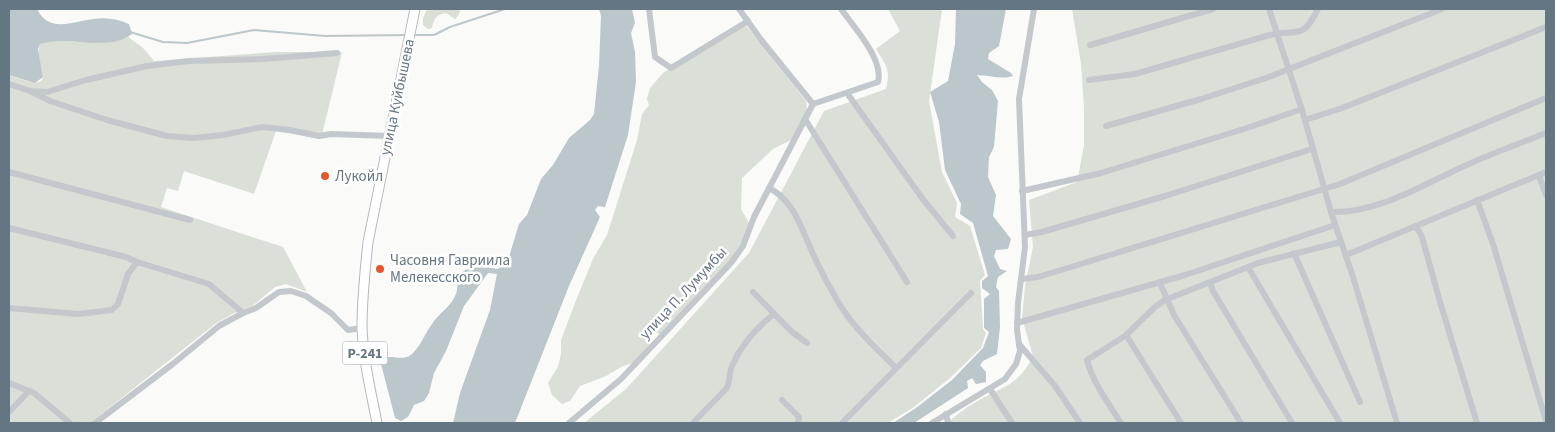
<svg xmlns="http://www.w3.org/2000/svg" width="1555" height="432" viewBox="0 0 1555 432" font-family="'Source Sans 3',sans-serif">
<rect width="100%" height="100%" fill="#fafaf8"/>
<g fill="#dadfd7">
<path d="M427,9H461L458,16L455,19L446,13C436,15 434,18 432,28L428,29L423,25V18Z"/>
<path d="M888,9H942L929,101L942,172L957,203L955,217L970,226L985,275L980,281L983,329L986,333L981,348L950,378L914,407L888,423H584L626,389L749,253L824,111L886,89C891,70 886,65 876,49L900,31Z"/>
<path d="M1072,9H1546V423H946C955,417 964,409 974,403C1002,386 1017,388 1033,356L1022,318L1025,286L1033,247L1029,200L1077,182L1084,146V108L1081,64Z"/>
<path d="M745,24L806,101L807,110L793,139L773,149L742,178L741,209L749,223L741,244L729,262L660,334L646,329L651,344L633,363L623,366L606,376L580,386L570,401L562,404L552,395L548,383L558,367L561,354V340L577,298L593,259L607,235L637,140L642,114L649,105L647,99L650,88L664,72Z"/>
<path d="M128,37L143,48L154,61L276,52H342L321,139L276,131L254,194L184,171L178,191L167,188L161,207L283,247L307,292L286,284L275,287L251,307L234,313L215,324L90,423H9V75C66,97 32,64 40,44C56,38 71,42 88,42C102,43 114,40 128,37Z"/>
</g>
<g fill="#bbc7cb">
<path d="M9,9H37C49,34 74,21 94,19C106,17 118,19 129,24L132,34C107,53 68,34 40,44L38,49L43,77L35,83L9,75Z"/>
<path d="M599,9H632L635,23L631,33L635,52L636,82L628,135L605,207L598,206L595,210L600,217L569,286L515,423H453L460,393L490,310L497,274L488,273L464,306L446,351L434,373L429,393L424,401L414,405L408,417L401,421L395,418L381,364V359C391,353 404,363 413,353C422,344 425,333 432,324C439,313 451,307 456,294C459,287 455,279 461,273C469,265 489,267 498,269L509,257L519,224L527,215L541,179L553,165L569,138L590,120L594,114L599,66L601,16Z"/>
<path d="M956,9H1006L999,46L989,53L988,59L1011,73L1013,76C1000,80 990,75 977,75L982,82L992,90L998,101L994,147L989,157L988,177L996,195L993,216L1011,239L1008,249L996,250L994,256L1000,269L1007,271L998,277L996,287L999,291L1000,327L997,354L983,361L980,365L986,372V382L976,384L972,378L967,381L968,388L914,423H893L916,408L952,380L983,348L989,332L984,328V299L990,294L982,288V281L988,276L973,223L960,214L961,204L945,170L939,122L930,92L948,81L955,44Z"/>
</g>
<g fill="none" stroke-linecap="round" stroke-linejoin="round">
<g stroke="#bbc7cb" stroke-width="2">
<path d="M130,32L163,42L187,43L254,30L325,36L408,35"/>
<path d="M412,35H434L450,27L505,9"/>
</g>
<g stroke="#b4b9bd" stroke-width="11">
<path id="highway" d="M377,423C371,392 363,359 362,327C362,299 365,270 368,242L415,9"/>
</g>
<g stroke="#c3c8cc" stroke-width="6">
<path d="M649,9L655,57L671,68L748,21"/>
<path d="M1269,9L1302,110L1331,212L1353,277L1397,423"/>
<path d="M1090,45L1213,9"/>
<path d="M1089,80L1135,74L1277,33C1304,33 1306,32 1318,9"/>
<path d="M9,84L30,91L47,92L86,80L147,66L189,61L263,59L337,53"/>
<path d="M30,91L50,101L107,120L167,136L193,138L223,135L262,127L290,130L319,136L331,134L389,136"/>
<path d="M847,93L922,198L953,236"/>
<path d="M813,104L878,82C884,60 854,27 841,9"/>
<path d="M805,119L907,282"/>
<path d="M1305,120L1342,108L1546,27"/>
<path d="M1106,126L1201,99L1266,78L1442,9"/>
<path d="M9,172L190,220"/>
<path d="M1539,176L1546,195"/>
<path d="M769,188C794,200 802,230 813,254C822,273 832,293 844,311C858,332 878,350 896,368"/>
<path d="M1022,191L1101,173L1247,128L1302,109"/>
<path d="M1477,200L1493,244L1546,421"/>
<path d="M1331,212C1381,213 1427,182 1471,163C1496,152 1521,143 1546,133"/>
<path d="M1416,226L1422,237L1440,302L1477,423"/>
<path d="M9,228L126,257L137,262L209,284L243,313"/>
<path d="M1025,235L1042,232L1165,196L1312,149"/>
<path d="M1294,253L1360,402"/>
<path d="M1346,255L1546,172"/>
<path d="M1248,267L1340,423"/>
<path d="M1022,279L1038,277L1071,267L1340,184L1546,98"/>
<path d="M1160,283L1174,315L1241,423"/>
<path d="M1210,283L1213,291L1292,423"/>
<path d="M753,292L792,332L807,343"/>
<path d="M9,308L78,314L112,310L118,304L128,274L137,262"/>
<path d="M1017,323L1185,275L1335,225"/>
<path d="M1126,335L1181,423"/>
<path d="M1019,344L1055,386L1080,423"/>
<path d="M9,383L34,393L70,423"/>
<path d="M990,389L1012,423"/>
<path d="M782,400L799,417L798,423"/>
<path d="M9,412L29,391"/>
<path d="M946,414L948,423"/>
<path d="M95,423L174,363L219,326L243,313L256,308L279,292L291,291L306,296L331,313L348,330L362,328"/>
<path d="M569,423L621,379L731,263L743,246L754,217L813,104L762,41L739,9"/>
<path d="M693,423L726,389C731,382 728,374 732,366C741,345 756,328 774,314"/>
<path d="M842,423L971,293"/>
<path d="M932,423L1005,379L1016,364L1020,351L1017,330L1018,303L1025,247L1019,99L1034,9"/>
<path d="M1121,423C1110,406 1092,381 1087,360L1125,336L1155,307L1165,300L1258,263L1341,242"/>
</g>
<use href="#highway" stroke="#fff" stroke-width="9"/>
</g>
<g fill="#e4572e" stroke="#fff" stroke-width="2">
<circle cx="325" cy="176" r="5"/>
<circle cx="380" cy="269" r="5"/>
</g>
<g text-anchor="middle" stroke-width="5" stroke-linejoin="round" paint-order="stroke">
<rect fill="#fff" stroke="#939fa8" stroke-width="1" x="342.5" y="341.5" width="45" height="23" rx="4"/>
<g font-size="14" font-weight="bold" fill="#657683">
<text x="365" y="358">Р-241</text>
</g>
<g font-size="15" fill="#657683" stroke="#fff">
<text transform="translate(397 97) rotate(-78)" y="5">улица Куйбышева</text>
<text transform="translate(683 293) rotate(-47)" y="5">улица П. Лумумбы</text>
</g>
<g font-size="15" fill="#657683" stroke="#fff" text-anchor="start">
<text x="335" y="181">Лукойл</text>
<text x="390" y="265">Часовня Гавриила<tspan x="390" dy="17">Мелекесского</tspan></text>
</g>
</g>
<rect width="1555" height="432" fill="none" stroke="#657683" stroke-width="20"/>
</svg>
